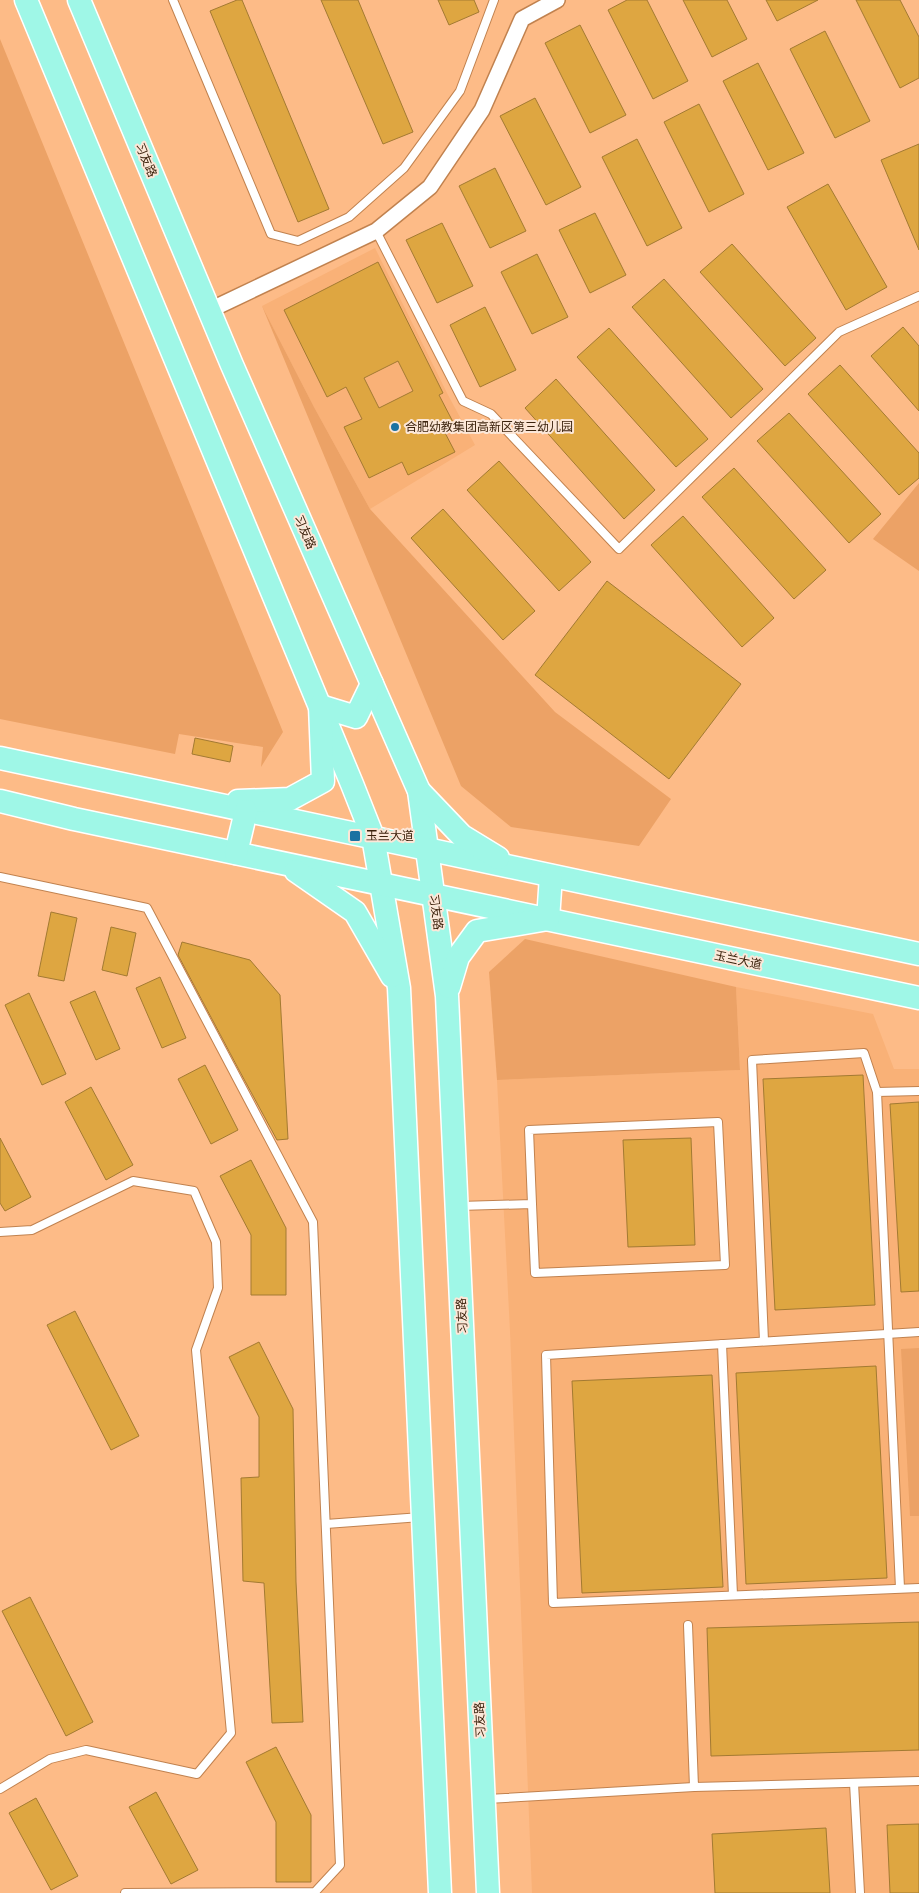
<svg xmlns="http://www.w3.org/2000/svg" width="919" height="1893" viewBox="0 0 919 1893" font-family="'Fira Sans Condensed','Noto Sans SC',sans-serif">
<rect width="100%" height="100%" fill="#fdbb87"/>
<g fill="#f9b177">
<path d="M375,248L448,395L475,445L370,509L314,407L262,306Z"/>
<path d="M736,987L873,1014L894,1069H919V1893H532L510,1331L497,1080L740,1070Z"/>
</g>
<g fill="#eca266">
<path d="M0,39L283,732L261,767L263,747L179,734L175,754L0,719Z"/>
<path d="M262,306L314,407L370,509L555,712L671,799L639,846L511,827L461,786Z"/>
<path d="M919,483V571L873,539Z"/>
<path d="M525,939L736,987L740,1070L497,1080L489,972Z"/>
<path d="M919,1348V1516H910L901,1349Z"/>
</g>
<g fill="#dea641" stroke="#a37a32" fill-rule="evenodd">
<path d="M237,0H242L329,209L298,222L210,11Z"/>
<path d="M321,0H358L413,132L383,144Z"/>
<path d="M438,0H474L479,12L449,25Z"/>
<path d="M627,0H647L688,81L653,99L608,10Z"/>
<path d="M683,0H727L747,39L712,57Z"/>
<path d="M766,0H818L777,21Z"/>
<path d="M856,0H900L919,37V78L900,88Z"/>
<path d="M580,25L626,115L590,133L545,43Z"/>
<path d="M825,31L870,121L835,138L790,49Z"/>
<path d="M758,63L804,153L768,170L723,81Z"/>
<path d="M535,98L581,187L546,205L500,116Z"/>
<path d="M699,104L744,194L709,212L664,122Z"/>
<path d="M637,139L682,228L647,246L602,157Z"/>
<path d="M919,144V250L881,160Z"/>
<path d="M495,168L526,231L490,248L459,186Z"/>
<path d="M828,184L887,287L846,310L787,207Z"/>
<path d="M595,213L626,275L590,293L559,230Z"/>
<path d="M442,223L473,286L437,303L406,240Z"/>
<path d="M732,244L816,338L785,366L700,272Z"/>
<path d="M537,254L568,317L532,334L501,272Z"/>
<path d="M378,262L443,393L439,395L453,422L442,427L455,452L408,475L402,462L369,478L344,427L362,419L346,387L327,397L284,310ZM398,361L413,391L379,408L364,378Z"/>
<path d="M664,279L763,389L731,418L632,307Z"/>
<path d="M485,307L516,370L480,387L450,325Z"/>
<path d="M903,327L919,346V411L871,356Z"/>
<path d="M609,328L708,439L676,467L577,357Z"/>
<path d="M840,365L919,453V478L899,495L808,394Z"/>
<path d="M556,379L655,490L624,519L525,408Z"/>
<path d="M789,413L881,514L849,543L757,441Z"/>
<path d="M499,461L591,562L559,591L467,490Z"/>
<path d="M734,468L826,570L794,599L702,497Z"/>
<path d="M443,509L535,611L503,640L411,538Z"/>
<path d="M683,516L774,618L742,647L651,545Z"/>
<path d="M607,581L741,684L669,779L535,675Z"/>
<path d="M195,738L233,746L230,762L192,754Z"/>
<path d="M51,912L77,918L64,981L38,976Z"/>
<path d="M111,927L136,933L127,976L102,970Z"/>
<path d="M182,942L250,960L280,995L288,1139L277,1140L239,1070L178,955Z"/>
<path d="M160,977L186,1038L162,1048L136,988Z"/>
<path d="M95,991L120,1049L96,1060L70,1002Z"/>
<path d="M29,993L66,1074L42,1085L5,1005Z"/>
<path d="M205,1065L238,1130L211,1144L178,1079Z"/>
<path d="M863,1075L875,1305L775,1310L763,1079Z"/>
<path d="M91,1087L133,1165L106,1180L65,1102Z"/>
<path d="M919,1102V1291L901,1292L890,1104Z"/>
<path d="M0,1138L31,1197L5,1211L0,1203Z"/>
<path d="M691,1138L695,1245L628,1247L623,1140Z"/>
<path d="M251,1160L286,1228V1295H251V1235L220,1176Z"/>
<path d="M75,1311L139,1436L111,1450L47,1325Z"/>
<path d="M259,1342L293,1409L296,1582L303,1722L272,1723L264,1583L243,1581L241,1478L259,1477V1417L229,1357Z"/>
<path d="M876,1366L887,1578L746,1584L736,1373Z"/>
<path d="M712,1375L723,1587L582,1593L572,1381Z"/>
<path d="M30,1597L93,1722L66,1736L2,1611Z"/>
<path d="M919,1622V1750L711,1756L707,1628Z"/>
<path d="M276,1747L311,1815V1882H276V1822L246,1762Z"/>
<path d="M156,1792L198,1870L171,1884L129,1807Z"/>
<path d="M36,1798L78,1876L51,1890L9,1813Z"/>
<path d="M919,1824V1893H890L887,1825Z"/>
<path d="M826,1828L830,1893H715L712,1834Z"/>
</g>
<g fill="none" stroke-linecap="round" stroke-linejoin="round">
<g stroke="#c1824f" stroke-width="10">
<g id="lane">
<path d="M173,0L271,234L298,241L349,217L404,168L460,91L494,0"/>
<path d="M376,231L463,401L491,414L619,549L839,332L919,296"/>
<path d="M0,877L147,908L313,1222L340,1865L315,1892L125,1893"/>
<path d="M459,1206L532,1204L535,1273L725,1265L718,1122L529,1130L532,1204"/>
<path d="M0,1232L32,1230L133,1181L194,1191L216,1242L218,1288L196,1350L231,1733L197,1774L86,1750L50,1759L0,1789"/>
<path d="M919,1332L546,1355L553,1603L919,1588"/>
<path d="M764,1341L752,1060L864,1053L877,1092"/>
<path d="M722,1344L733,1595"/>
<path d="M326,1524L421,1517"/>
<path d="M900,1588L877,1092L919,1091"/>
<path d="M688,1625L694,1787L919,1781"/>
<path d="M854,1783L860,1893"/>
<path d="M487,1799L694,1787"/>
</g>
</g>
<g stroke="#c1824f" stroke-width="18">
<path id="street" d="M210,310L376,231L430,187L482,110L522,19L557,0"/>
</g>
<g stroke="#fff" stroke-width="25">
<g id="primary">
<path d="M26,0L352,784L373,837L399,988L440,1893"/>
<path d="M79,0L232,365L419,791L447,996L488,1893"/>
<path d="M0,758L919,954"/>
<path d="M419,791L462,836L498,858"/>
<path d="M0,801L74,819L919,998"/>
<path d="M238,801L290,799L323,781L320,706L356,717L372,684"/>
<path d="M236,853L246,811"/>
<path d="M296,871L355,912L392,976"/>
<path d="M449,987L458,957L477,931L548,919L551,876"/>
</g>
</g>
<use href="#lane" stroke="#fff" stroke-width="8"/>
<use href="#street" stroke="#fff" stroke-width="15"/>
<use href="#primary" stroke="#9ff7e7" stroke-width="22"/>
</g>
<g fill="#1b72a2" stroke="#fce7d8" stroke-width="2">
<circle cx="395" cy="427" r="5"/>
<rect x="349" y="830" width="12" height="12" rx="2.5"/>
</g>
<g text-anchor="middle" stroke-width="4" stroke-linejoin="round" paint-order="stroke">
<g font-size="12" fill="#3b220c" stroke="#fce7d8">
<text transform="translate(146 160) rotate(67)" y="4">习友路</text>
<text transform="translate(305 532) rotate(66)" y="4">习友路</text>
<text transform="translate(436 912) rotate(82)" y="4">习友路</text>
<text transform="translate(738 960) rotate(12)" y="4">玉兰大道</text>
<text transform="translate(462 1316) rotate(-93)" y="4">习友路</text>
<text transform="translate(480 1720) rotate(-93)" y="4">习友路</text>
</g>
<g font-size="12" fill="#3b220c" stroke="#fce7d8" text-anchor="start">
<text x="405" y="431">合肥幼教集团高新区第三幼儿园</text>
<text x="366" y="840">玉兰大道</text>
</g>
</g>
</svg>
